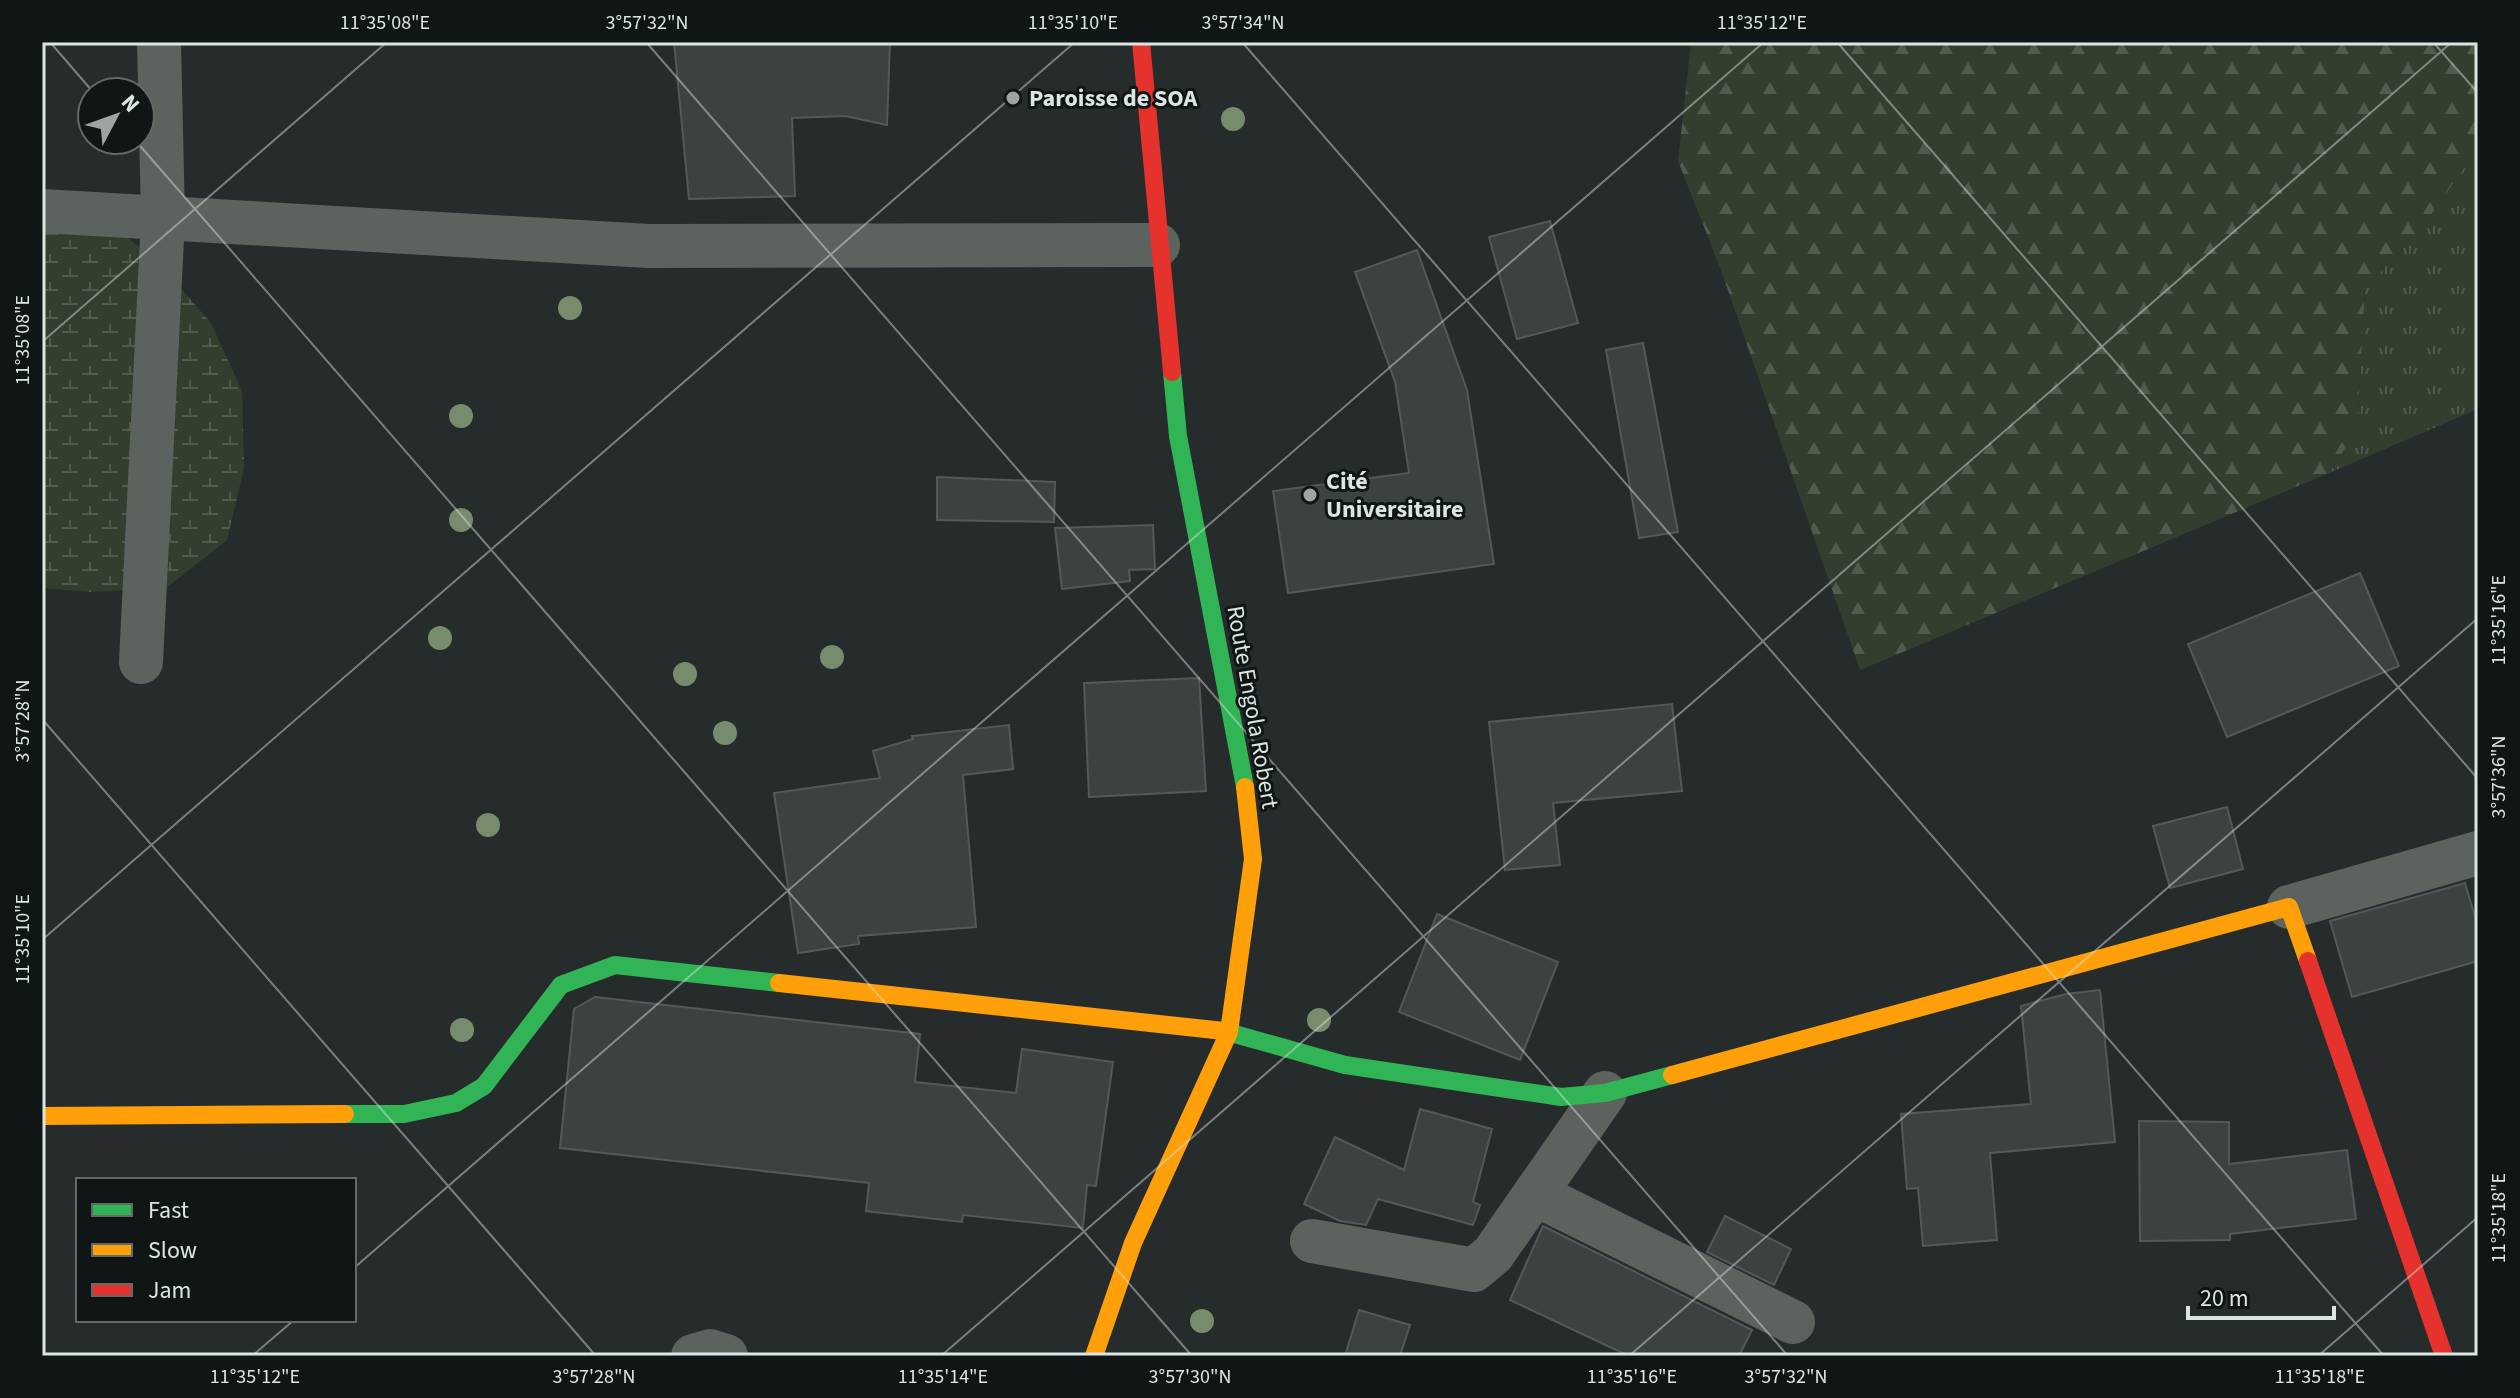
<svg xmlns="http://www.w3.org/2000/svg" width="2520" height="1398" viewBox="0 0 2520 1398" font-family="'Source Sans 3',sans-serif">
<defs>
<pattern id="grass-tufts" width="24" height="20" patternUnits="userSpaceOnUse" patternTransform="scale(2)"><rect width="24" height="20" fill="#343e2e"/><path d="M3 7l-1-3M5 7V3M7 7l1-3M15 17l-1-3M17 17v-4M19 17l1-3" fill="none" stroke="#515a4c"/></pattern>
<pattern id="forest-firs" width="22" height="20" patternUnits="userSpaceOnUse" patternTransform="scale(2)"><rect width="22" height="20" fill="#343e2e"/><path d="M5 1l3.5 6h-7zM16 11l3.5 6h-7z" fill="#515a4c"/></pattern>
<pattern id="wetland-marsh" width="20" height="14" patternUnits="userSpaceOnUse" patternTransform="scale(2)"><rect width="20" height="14" fill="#343e2e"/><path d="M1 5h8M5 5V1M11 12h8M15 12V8" fill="none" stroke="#515a4c"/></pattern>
</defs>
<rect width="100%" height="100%" fill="#262c2b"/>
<path fill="url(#grass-tufts)" d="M2478,148V409L2329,473L2357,430L2365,288L2419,232Z"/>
<path fill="url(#forest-firs)" d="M1691,42H2478V148L2419,232L2365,288L2357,430L2329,473L1860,670L1721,270L1678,161Z"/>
<path fill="url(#wetland-marsh)" d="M42,187L101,217L157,261L211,323L242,391L244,468L227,540L166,588L91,592L42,588Z"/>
<g fill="#3c4242" stroke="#535959" stroke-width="2">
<path d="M674,42H890L887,125L845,116L792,118L795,196L689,199Z"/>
<path d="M1550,221L1578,323L1517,339L1489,237Z"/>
<path d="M1417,250L1467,390L1494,564L1288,593L1273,491L1409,473L1395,382L1355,272Z"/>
<path d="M1643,343L1678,532L1639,538L1606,350Z"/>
<path d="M937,477L1055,482L1054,522L937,520Z"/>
<path d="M1153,525L1155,569L1129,570L1130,581L1062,589L1055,528Z"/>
<path d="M2360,573L2399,666L2227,737L2188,644Z"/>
<path d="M1199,678L1206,791L1089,797L1084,683Z"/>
<path d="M1672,704L1682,791L1553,803L1560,865L1505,870L1489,722Z"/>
<path d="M1009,725L1013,769L963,775L976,927L858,936L859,944L798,953L774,793L880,778L873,751L913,739L912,736Z"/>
<path d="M2227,807L2243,869L2170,888L2153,826Z"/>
<path d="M2465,883L2478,927V961L2352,997L2330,921Z"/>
<path d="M1437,914L1558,962L1520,1060L1399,1012Z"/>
<path d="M2100,990L2115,1142L1990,1153L1997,1240L1923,1246L1918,1188L1907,1189L1901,1114L2031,1104L2021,1006L2066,994Z"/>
<path d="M595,997L920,1034L915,1082L1016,1093L1022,1049L1113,1062L1096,1186L1087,1185L1083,1228L963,1215L962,1222L866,1211L869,1183L560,1148L574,1009Z"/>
<path d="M1420,1109L1492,1129L1473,1202L1480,1205L1473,1225L1378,1199L1366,1225L1340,1221L1304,1204L1335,1137L1404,1170Z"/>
<path d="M2139,1121L2229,1122V1164L2347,1150L2356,1219L2230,1234V1240L2140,1241Z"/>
<path d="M1725,1216L1791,1249L1774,1285L1707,1252Z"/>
<path d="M1543,1226L1752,1330L1739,1356H1629L1510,1300Z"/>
<path d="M1359,1310L1410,1325L1400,1356H1345Z"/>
</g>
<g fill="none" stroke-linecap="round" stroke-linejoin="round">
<g stroke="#5c625e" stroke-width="44">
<path d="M42,211L649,246L1158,245"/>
<path d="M141,662L163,218L159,42"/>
<path d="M2289,907L2478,853"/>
<path d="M1535,1194L1793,1322"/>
<path d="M1312,1241L1474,1270L1493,1254L1605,1093"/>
<path d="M693,1356L710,1351L726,1356"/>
</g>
<g stroke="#30b455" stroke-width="18">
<path d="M1172,372L1178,436L1245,787"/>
<path d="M1224,1031L1345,1065L1561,1097L1605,1093L1672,1075"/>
<path d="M345,1114H404L456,1103L484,1086L561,985L615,965L779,983"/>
</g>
<g stroke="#ff9f0a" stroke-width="18">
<path d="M779,983L1224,1031"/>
<path d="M1672,1075L2289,907L2308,961"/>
<path d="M42,1116L345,1114"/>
<path d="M1094,1356L1133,1243L1229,1032L1253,859L1245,787"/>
</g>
<g stroke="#e5322d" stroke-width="18">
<path d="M1141,42L1172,372"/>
<path d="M2308,961L2444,1356"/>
</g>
</g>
<g fill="#768c6c">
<circle cx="1233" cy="119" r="12"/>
<circle cx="570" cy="308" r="12"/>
<circle cx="461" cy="416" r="12"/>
<circle cx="461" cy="520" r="12"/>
<circle cx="440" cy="638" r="12"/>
<circle cx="832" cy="657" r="12"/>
<circle cx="685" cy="674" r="12"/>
<circle cx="725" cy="733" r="12"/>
<circle cx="488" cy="825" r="12"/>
<circle cx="1319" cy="1020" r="12"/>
<circle cx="462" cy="1030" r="12"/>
<circle cx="1202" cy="1321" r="12"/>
</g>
<path fill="none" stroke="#dde5e3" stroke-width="2" stroke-opacity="0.45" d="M50,42L93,92M646,42L1788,1356M1242,42L2384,1356M1837,42L2478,779M2433,42L2478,93M135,140L1192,1356M42,342L387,42M42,719L596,1356M42,940L1075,42M354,1268L1764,42M252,1356L294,1320M941,1356L2452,42M1629,1356L2478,618M2318,1356L2478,1217"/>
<g fill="#9da4a3" stroke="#101615" stroke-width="3">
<circle cx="1013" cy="98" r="8"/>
<circle cx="1310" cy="495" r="8"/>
</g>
<g text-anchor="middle" stroke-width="6" stroke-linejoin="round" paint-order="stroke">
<g font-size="24" font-weight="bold" fill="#dde5e3" stroke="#101615" text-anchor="start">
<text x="1029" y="106">Paroisse de SOA</text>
<text x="1326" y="489">Cité<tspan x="1326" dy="28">Universitaire</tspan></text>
</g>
<g font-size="24" fill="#dde5e3" stroke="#101615">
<text transform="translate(1253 707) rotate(80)" y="8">Route Engola Robert</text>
</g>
</g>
<rect width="2520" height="1398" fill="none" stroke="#101615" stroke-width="88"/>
<rect x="76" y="1178" width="280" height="144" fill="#101615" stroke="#626967" stroke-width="2"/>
<rect x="92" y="1204" width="40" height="12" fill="#30b455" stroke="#626967" stroke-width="2"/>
<text x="148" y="1218" font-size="24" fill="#dde5e3">Fast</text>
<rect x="92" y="1244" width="40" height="12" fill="#ff9f0a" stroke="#626967" stroke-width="2"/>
<text x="148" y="1258" font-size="24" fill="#dde5e3">Slow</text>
<rect x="92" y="1284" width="40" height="12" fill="#e5322d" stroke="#626967" stroke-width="2"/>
<text x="148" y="1298" font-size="24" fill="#dde5e3">Jam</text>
<g transform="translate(116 116) rotate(49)"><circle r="38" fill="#101615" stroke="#626967" stroke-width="2"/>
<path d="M0-6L14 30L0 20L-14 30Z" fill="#9da4a3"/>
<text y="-12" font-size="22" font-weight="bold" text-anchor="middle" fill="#dde5e3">N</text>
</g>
<path d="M2188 1306v12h146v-12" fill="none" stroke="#dde5e3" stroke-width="4"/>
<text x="2200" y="1306" font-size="24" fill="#dde5e3" stroke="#101615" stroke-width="6" paint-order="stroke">20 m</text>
<rect x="44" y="44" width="2432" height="1310" fill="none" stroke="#dde5e3" stroke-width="3"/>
<g font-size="20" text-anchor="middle" fill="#dde5e3">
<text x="385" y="29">11°35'08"E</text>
<text x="647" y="29">3°57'32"N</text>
<text x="1073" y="29">11°35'10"E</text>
<text x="1243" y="29">3°57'34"N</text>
<text x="1762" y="29">11°35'12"E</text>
<text transform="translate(22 340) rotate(-90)" y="7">11°35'08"E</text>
<text transform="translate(2498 620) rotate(-90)" y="7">11°35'16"E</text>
<text transform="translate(22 721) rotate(-90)" y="7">3°57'28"N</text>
<text transform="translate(2498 777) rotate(-90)" y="7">3°57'36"N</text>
<text transform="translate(22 939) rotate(-90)" y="7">11°35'10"E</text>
<text transform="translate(2498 1218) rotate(-90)" y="7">11°35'18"E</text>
<text x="255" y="1383">11°35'12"E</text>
<text x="594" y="1383">3°57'28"N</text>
<text x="943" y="1383">11°35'14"E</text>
<text x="1190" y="1383">3°57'30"N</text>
<text x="1632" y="1383">11°35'16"E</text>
<text x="1786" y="1383">3°57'32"N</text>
<text x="2320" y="1383">11°35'18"E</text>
</g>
</svg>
